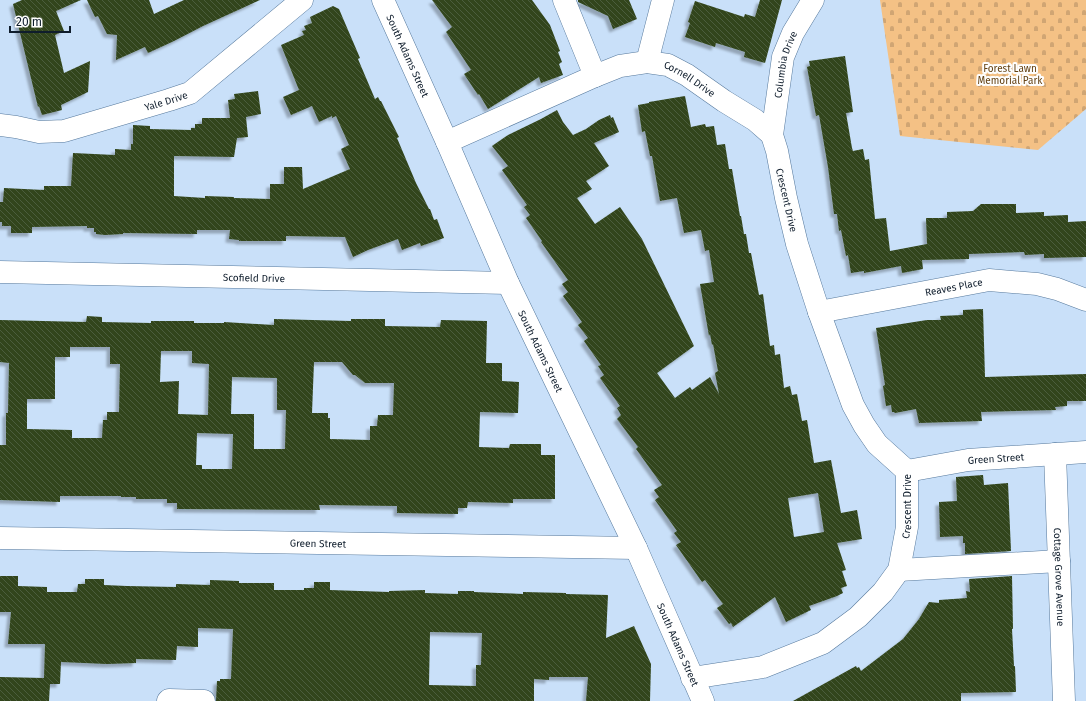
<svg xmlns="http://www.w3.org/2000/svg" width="1086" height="701" viewBox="0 0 1086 701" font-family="'Fira Sans',sans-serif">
<defs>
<pattern id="cemetery-stones" width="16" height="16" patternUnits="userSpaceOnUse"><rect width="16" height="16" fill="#f4c185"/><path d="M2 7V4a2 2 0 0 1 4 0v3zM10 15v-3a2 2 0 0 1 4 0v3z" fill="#d0a573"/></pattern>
<pattern id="building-back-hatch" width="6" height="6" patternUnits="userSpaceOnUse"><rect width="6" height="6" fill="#31451b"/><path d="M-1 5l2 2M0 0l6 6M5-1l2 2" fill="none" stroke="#4c5d3c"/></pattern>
<filter id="shadow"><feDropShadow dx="-3.5" dy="3.5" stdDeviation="1" flood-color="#0004"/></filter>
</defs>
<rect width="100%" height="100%" fill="#c9e0f9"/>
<path fill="url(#cemetery-stones)" d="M880,0H1086V109L1038,150L900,136Z"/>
<g fill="url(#building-back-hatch)" fill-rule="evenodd" filter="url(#shadow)">
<path d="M22,0H81L56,11L64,31L55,35L64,73L90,61L88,92L61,105L62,110L42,115L39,106L38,107L13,4Z"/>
<path d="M87,0H149L154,14L184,0H260L203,26L174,41L148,53L145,47L116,60L117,35L107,34L98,16L95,17Z"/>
<path d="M432,0H532L550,25L560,51L558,52L562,62L559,64L563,75L541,83L539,77L488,109L479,94L478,95L464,74L471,70L446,32L452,27Z"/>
<path d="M578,0H629L637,19L613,29L608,16L578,2Z"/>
<path d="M760,0H782L765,63L744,57L745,52L716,43L715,47L685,37L690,23L688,22L695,1L744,17L745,14L755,17Z"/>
<path d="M333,6L339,9L360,58L358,59L375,99L378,97L380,101H381L399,137L397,138L416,183L429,209H430L434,220L437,219L444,238L421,246L420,243L402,250L398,239L368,250L353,257L345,237L286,236V241H239V240L229,239L230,230H197V234L123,233V234L105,235L96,234V232H94V228H87V226L32,227V233H11V226H2V222H0V202H3L4,188L44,190V186H71L73,153L115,155V149L131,150V144H133V125L150,126V129L191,130V128H195V124H202V118H230L228,100L235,99L234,94L258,91L261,114L246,117L248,137L237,138L234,157L174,156V196L205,198V196L234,197V198L270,199V184H284V167H302L303,189L350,169L341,149L349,145L336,116L332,118V116L319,122L312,106L291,115L283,97L299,90L281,45L304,35L302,31L306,30L304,26L312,23L310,17Z"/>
<path d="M845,56L853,112L846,113L852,148L853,151L863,149L865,160L869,159L875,219L886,218L890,251L927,244L926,218H947V212L973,211L981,204H1016V213L1044,212V216L1068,215V222L1086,221V257L1044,258V254L1025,255L1024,252L969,254V259L922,260L923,269L902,273L901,266L864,273V271L851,273L848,255L846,256L841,230L839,231L837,214H834L828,167L819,115L816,116L807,67L810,66L809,61Z"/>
<path d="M685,96L691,127L705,124L706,127L714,126L717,145L725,144L729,169H732L740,216H741L744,234H746L749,253H751L759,295L763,294L770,346L774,345L775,355L780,354L784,388L790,386L792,395L797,394L802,421L807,420L814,463L831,460L841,513L857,510L862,539L837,543L846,570L842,571L847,586L841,588L843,593L837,596L809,606L811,610L786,622L775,597L733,627L731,623L729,624L717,608L723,604L705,580L702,582L676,545L681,542L674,533L677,531L655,500L659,497L654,490L662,485L636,449L638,447L617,419L621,415L617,408L620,406L600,378L604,375L598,366L601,365L584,341L588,338L578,325L582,322L563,296L568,292L562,284L568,280L541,242L542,241L526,218L530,215L524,207L527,205L502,170L508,166L492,146L508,135L541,119L557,110L563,122L573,135L586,129L599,120L610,115L611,118L613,117L619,132L594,143L609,166L586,181L592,189L577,198L595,224L620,207L642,239L661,278L694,346L657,373L675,398L690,387L692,390L710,377L719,394L715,373L718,371L713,344L712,345L710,334L709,336L700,284L714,282L709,250L705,251L701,230L684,233L677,198L660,201L652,156H650L645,131L642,132L638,105L649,103V102ZM818,493L824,532L794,537L788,498Z"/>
<path d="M983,309L985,377L1086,374V401H1067V406L1055,407L1056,410L981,412L982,421L919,423L916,409L895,413L894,412H892L891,405L886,406L883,386L885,385L876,328L927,320H941L940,316L963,315V310Z"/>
<path d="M87,316L102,317V322L151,323V321H194V323H224V322L274,325V319L351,321V319H385V326L440,327L441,320L487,321L486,363H502V381L519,382L518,413L480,412L479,447L509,448L510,444H541V455H555V499H513V503L468,502L467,508H458V514L397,513V506L319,505L320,510L177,509V503H167V499H136V497H121V496H60V502L0,500V445H6V413H8L9,363L0,362V320L86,322ZM70,347H110V364H120L119,412H107V420H103L102,438H72V430L27,429V399H55V357H70ZM161,351H192V363L209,364L208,415L178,414L179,381L160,382ZM314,362H342L353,375H355L365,383H394L393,415H378L377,426H370V440L330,439V418H328V413H312ZM232,377L277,378V410H286L285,449H254V414H231ZM197,433L233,434L232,469H202V465H196Z"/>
<path d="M983,475L984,485L1008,483L1011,551L965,554V543H963V536L940,537L939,502L957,501L956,477Z"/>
<path d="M0,576H18V586L47,587V592H77L78,584H85V579H104V585L127,586L176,587V584L210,585V580L239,581V583H274V590H304V588H314V582H330V590L389,592V591L425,590V593L458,594V591H474V592L523,594V592L566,593V594L608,595L606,638L634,626L651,664L650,701H586L588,677H549V680L534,679V701H216L217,681H220V679H231L233,629L198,628V647L177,646L176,660L136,659V663L107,664L61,662L60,684H50L49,701H0V677L44,678L45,644H8L11,612H0ZM430,632L482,633L481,665H476V686L429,685Z"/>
<path d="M1012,576L1013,629H1012L1014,666H1015L1016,692L961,693V701H793L856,666L857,668L859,667L861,671L903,639L919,619L929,602L939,603V600L967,598L966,591L970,592L969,579Z"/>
</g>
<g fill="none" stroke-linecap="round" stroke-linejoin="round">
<g stroke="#56799d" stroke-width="23">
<g id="minor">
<path id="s1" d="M383,0L447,142L508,283L636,548L703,701"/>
<path d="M564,0L595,76"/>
<path d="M647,62L663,0"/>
<path id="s2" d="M0,125L16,127L39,132L64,131L169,100L190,93L302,0"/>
<path id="s3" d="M447,142L595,76L620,66L647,62L668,65L687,75L724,101L755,120L772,135"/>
<path id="s4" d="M0,272L508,283"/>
<path id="s5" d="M819,312L989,280L1037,284L1057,289L1086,300"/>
<path id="s6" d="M1055,454L1064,701"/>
<path id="s7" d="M907,471L968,460L1086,452"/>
<path id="s8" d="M0,538L636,548"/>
<path d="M899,570L1059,561"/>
<path id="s9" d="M692,678L763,667L823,643L858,617L883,592L899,570L907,527V471L877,444L864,425L853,405L819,312L797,244L786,198L777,151L772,135L783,57L793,33L813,0"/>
<path d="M168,701L169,700L204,701"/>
</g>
</g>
<use href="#minor" stroke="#fff" stroke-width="22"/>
</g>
<g text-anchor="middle" stroke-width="4" stroke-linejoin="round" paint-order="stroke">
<g font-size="10" fill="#0f1d2c" stroke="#fefefe">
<text dy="4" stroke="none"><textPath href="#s1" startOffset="61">South Adams Street</textPath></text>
<text dy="4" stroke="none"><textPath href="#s9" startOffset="783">Columbia Drive</textPath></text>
<text dy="4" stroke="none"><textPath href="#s3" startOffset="263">Cornell Drive</textPath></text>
<text dy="4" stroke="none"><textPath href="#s2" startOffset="171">Yale Drive</textPath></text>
<text transform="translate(787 200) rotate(77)" y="4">Crescent Drive</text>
<text dy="4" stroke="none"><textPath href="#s4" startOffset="254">Scofield Drive</textPath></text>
<text dy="4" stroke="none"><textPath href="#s5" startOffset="137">Reaves Place</textPath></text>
<text dy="4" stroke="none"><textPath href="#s1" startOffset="385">South Adams Street</textPath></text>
<text dy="4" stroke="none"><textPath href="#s7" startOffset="90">Green Street</textPath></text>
<text dy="4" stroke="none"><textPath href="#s9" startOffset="307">Crescent Drive</textPath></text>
<text dy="4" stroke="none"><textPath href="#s8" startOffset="318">Green Street</textPath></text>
<text dy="4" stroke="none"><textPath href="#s6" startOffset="123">Cottage Grove Avenue</textPath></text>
<text dy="4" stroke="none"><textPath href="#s1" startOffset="709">South Adams Street</textPath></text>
</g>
<g font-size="10" fill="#634112" stroke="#fefefe">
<text x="1010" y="72">Forest Lawn<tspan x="1010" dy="12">Memorial Park</tspan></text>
</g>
</g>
<path d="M10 26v6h60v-6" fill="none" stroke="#0f1d2c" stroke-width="2"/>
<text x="16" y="26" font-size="12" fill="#0f1d2c" stroke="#fefefe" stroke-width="3" paint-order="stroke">20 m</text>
</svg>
